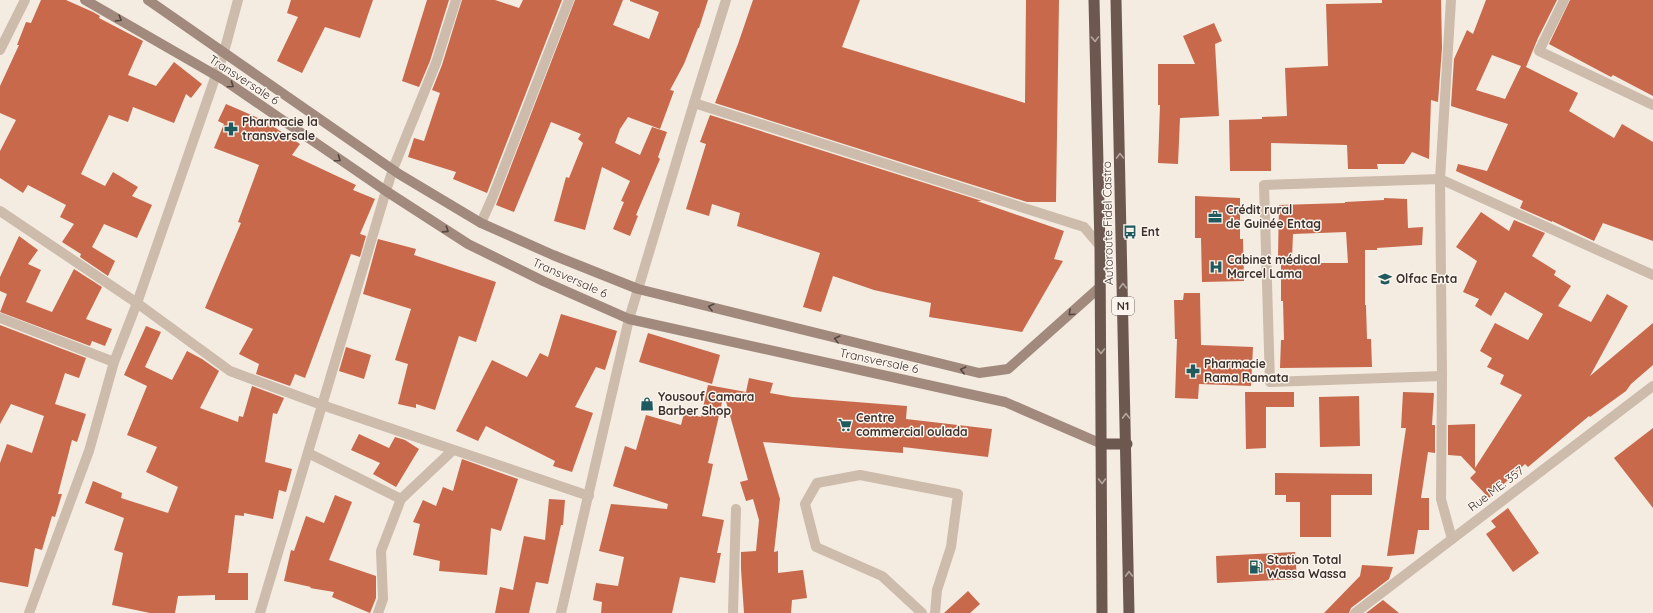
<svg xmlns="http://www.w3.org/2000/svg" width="1653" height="613" viewBox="0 0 1653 613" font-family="Quicksand,sans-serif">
<rect width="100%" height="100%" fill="#f4ebe1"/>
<g fill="#c8694b" fill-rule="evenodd">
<path d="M41,0H66L93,12L100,16L99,18L143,41L128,75L156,86L174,62L202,84L191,98L186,94L174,123L133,107L128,122L109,115L81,174L105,186L113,172L138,187L132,196L152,205L137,238L104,224L92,247L115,261L108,276L80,257L81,254L62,242L74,224L60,217L66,205L28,185L23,193L0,178V151L16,120L0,113V86L19,45H17L26,22L31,23Z"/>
<path d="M291,0H373L360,38L325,27L302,73L277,61L298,17L287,13Z"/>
<path d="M427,0H449L430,61L419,87L402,81Z"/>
<path d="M462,0H495L519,8L523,0H562L487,193L453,179L456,172L408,157L414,138L424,141L440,93L432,90L442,65Z"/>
<path d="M575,0H623L613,25L649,39L659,12L630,1V0H708L699,28H698L684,64L670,90L674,91L660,129L628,117L620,129L615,143L640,155L652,127L667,132L658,157L660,159L636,215L638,216L630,236L613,229L624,202L621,201L630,181L602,167L585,230L554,221L566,177L569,178L583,143L578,139L581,134L551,122L514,212L496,205Z"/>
<path d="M753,0H860L842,47L1025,103L1026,0H1059L1056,202H1027L715,103L738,44Z"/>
<path d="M1382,0H1441L1442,48L1438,102L1431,100L1429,159L1412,152L1404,164H1377L1378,169H1348L1347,145L1271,143V171H1230L1229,120L1262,119V117L1287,116L1285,68L1328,66L1326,4L1382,3Z"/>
<path d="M1486,0H1557L1538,38L1526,67L1578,93L1569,111L1614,138L1622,124L1653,142V241L1603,223L1594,241L1552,221V222L1520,208L1523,201L1456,171L1458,164L1487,171L1508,124L1451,106L1454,59L1467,30L1473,34ZM1492,55L1521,66L1505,99L1476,90Z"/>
<path d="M1570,0H1653V96L1613,75L1611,77L1549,44Z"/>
<path d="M1214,23L1222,41L1215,44L1219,116L1180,118L1178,164L1158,163L1160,105H1158V64H1195L1183,36Z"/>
<path d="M226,104L265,121L300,144L292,155L356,185L353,190L375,199L360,234L366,236L360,257L351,254L305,378L295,374L290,386L256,374L259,364L239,354L253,329L205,308L241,223L238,222L259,165L214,148L224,124L218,121Z"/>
<path d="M710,115L982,201H977L1064,231L1054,259L1063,261L1022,332L929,317L931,303L874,290L833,276L821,312L803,307L820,253L737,226L740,213L712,204L709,216L686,209L706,144L700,142Z"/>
<path d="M1195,196L1240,198V239H1243L1244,281L1202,282L1201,238H1195Z"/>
<path d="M1384,198L1407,199L1408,228L1423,227L1422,245L1377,248V250H1365V305H1366L1367,339H1371L1372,367L1280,368L1281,340H1284L1283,301H1281V263H1348L1346,232L1293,234L1292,258L1278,257L1279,205L1345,203V202L1384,200Z"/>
<path d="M1481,212L1509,231L1514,220L1545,233L1532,256L1556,271L1554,275L1571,286L1558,306L1591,322L1607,294L1628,306L1590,376L1653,323V365L1631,384L1626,391L1590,417L1589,416L1528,467L1525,464L1489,498L1470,478L1476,472L1461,456L1448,455V425L1475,424V468L1522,395L1500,384L1504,375L1487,367L1492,358L1480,351L1495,323L1528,340L1543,314L1505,292L1491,316L1475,306L1479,299L1463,292L1477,261L1456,247Z"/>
<path d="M19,236L38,250L28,264L41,270L26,302L52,312L74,269L102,287L86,319L112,329L105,346L92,341L90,346L0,312L7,294L0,291V277Z"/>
<path d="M378,239L416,249L414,255L496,282L476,342L459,336L435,410L416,404V408L398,404L408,364L395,360L411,309L363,294Z"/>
<path d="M1184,293H1200L1201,345L1253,347L1251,386L1199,384L1198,399L1175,398L1177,339H1175L1174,300H1183Z"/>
<path d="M561,314L617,331L605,370L596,367L575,407L593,413L572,472L553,466L555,461L486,426L478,441L456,431L492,360L527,377L540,353L548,357Z"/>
<path d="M0,325L86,358L79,378L65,373L55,404L86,414L77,442L72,440L58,494H62L55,517L52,516L42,550L35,548L28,587L0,582V463L7,444L32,453L44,416L11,404L0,424Z"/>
<path d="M146,326L161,332L145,367L172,380L187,351L202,359L219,371L200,408L238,422L239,416L243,417L252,386L284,398L277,414L273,413L265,462L292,469L286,492L279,490L273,519L244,513V516L235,515L228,573H248V600H215V595L178,596L175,613H150L112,605L123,553L114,550L124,518L85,503L93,481L122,493L121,498L168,513L178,487L146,472L157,447L127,435L147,386L124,375Z"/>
<path d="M648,333L720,355L712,384L639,362Z"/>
<path d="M346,347L371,355L364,379L339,371Z"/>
<path d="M749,378L773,383L770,393L792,397L907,406L906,419L992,429L988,457L903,447V453L763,442L780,499L774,552L778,551V573L803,570L807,598L792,600L791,613H744L741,569V552L756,551L759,520L753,499L746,501L740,482L748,480L724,394L708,463L713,464L702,516L724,520L717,553H721L715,583L680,577L672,613H601L602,602L593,600L596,583L618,586L624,557L599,551L611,504L667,509L668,504L613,486L625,446L636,450L646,415L681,425L684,413L701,417L708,385L746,392Z"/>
<path d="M1245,392H1294V407H1266V448L1246,449Z"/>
<path d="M1403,392L1434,393L1432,425H1435V453L1428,452L1421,498H1429V530H1418L1414,554L1387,556L1406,428H1401Z"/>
<path d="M1359,396L1360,446L1320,447L1319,397Z"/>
<path d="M1653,428V508L1614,458Z"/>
<path d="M359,434L389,448L395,437L405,440L419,449L396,487L373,474L380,463L351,450Z"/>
<path d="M462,459L518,479L501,531L491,528L487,575L439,571L440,561L413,555L420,524L413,522L423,500L436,506L443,487L453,491Z"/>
<path d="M1275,473L1372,474V495H1331V537H1300V502H1286V495H1275Z"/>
<path d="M335,495L352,502L329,560L376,576V598L370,613L332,597L334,592L310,588L311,587L284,581L291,550L294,551L306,516L324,523Z"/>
<path d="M549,499L565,500L563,525H561L548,584L536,582L529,613H495L500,587L513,590L524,536L545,540Z"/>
<path d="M1508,508L1539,553L1513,572L1486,534L1496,527L1491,521Z"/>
<path d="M1295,552L1297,579L1217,583L1216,556Z"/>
<path d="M1362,565L1393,567L1389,579L1351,608L1349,613H1324L1360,576Z"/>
<path d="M968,591L980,604L970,613H944Z"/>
<path d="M1383,600L1399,613H1366Z"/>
</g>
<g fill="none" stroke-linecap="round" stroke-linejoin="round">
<g stroke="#cdbbac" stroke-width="10">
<path d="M694,103L1084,227L1100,246"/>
<path d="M481,223L493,196L569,0"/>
<path d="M308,453L401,499"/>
<path d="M378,613L383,599L381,551L401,499L453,450"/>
<path d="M922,613L882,576L816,547L805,504L817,483L860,475L958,494L951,547L937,590L935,613"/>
</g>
<g stroke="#cdbbac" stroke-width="10">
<path d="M1451,0L1440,179L1442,376L1441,499L1452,539"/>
<path d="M1564,0L1539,51L1653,105"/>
<path d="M0,50L25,0"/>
<path d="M0,211L137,303L230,371L322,405L589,496"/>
<path d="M0,318L114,362"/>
<path d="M1442,376L1270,382L1264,185L1440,179L1653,275"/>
<path d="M29,613L89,451L114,362L137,303L224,52L238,0"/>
<path d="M260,613L386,191L393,169L436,63L456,0"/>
<path d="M561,613L629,319L694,103L726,0"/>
<path d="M733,613L736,509"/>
<path d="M1355,613L1653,386"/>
</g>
<g stroke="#a18a7d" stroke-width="10">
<path d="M85,0L224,80L386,191L468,244L543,281L629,319L1005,402L1102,444"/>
<path d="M148,0L399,174L481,223L553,255L638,289L979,373L1008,369L1100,287"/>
</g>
<g stroke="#6c584f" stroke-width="11">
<path d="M1094,0L1100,246L1102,613"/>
<path d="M1116,0L1129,613"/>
<path d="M1102,444H1127"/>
</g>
</g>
<defs><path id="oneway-chevron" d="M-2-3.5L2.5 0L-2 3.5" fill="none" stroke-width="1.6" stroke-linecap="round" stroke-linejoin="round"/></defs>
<g stroke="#544640">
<use href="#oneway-chevron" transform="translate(119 19) rotate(30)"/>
<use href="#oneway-chevron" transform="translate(231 85) rotate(35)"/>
<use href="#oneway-chevron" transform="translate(338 159) rotate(35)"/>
<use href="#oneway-chevron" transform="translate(446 230) rotate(33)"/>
<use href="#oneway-chevron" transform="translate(711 307) rotate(-166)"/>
<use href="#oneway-chevron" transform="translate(1071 313) rotate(138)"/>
<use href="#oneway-chevron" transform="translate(837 339) rotate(-166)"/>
<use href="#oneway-chevron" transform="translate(963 370) rotate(-167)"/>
</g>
<g stroke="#b4a69e">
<use href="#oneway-chevron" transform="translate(1095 39) rotate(88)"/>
<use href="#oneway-chevron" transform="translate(1120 156) rotate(-91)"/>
<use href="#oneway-chevron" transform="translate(1123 286) rotate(-91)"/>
<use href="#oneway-chevron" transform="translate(1101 351) rotate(90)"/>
<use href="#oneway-chevron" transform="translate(1126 416) rotate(-91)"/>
<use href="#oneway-chevron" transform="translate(1102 481) rotate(90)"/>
<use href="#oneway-chevron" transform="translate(1129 574) rotate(-91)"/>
</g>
<defs>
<g id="pharmacy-bare" transform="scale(1.08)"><path d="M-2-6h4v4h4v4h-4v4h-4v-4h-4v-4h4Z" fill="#1f5a5e" stroke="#fbf5ee" stroke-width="2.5" paint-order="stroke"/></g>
<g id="office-bare" transform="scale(1.08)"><path d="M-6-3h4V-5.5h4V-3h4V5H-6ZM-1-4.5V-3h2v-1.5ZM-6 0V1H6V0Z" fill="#1f5a5e" stroke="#fbf5ee" stroke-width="2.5" paint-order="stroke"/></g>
<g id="bus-bare" transform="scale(1.08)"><path d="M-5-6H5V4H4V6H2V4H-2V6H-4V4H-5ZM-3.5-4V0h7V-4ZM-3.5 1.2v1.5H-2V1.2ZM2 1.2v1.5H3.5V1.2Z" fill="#1f5a5e" stroke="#fbf5ee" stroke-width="2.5" paint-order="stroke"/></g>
<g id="hospital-bare" transform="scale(1.08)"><path d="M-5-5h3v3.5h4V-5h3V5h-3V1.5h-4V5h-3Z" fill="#1f5a5e" stroke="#fbf5ee" stroke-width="2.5" paint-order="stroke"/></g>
<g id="school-bare" transform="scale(1.08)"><path d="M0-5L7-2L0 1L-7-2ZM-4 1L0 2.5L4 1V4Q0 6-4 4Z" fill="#1f5a5e" stroke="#fbf5ee" stroke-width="2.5" paint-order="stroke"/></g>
<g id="shop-bare" transform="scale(1.08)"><path d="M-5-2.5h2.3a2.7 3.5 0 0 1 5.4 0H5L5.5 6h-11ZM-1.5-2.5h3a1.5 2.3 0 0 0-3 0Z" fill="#1f5a5e" stroke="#fbf5ee" stroke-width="2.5" paint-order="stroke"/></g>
<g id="supermarket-bare" transform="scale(1.08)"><path d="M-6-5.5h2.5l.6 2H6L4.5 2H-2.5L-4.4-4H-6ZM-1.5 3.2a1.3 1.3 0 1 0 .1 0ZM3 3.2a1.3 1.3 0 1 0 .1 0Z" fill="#1f5a5e" stroke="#fbf5ee" stroke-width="2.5" paint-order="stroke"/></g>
<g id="fuel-bare" transform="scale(1.08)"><path d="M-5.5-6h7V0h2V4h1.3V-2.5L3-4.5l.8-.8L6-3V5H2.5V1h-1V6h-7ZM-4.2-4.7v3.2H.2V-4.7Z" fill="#1f5a5e" stroke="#fbf5ee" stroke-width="2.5" paint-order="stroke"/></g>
</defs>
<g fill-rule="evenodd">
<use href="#pharmacy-bare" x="231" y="129"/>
<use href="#office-bare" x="1215" y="217"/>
<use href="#bus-bare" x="1130" y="232"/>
<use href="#hospital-bare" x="1216" y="267"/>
<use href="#school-bare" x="1385" y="279"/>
<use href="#pharmacy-bare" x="1193" y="371"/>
<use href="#shop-bare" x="647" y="404"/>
<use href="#supermarket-bare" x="845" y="425"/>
<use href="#fuel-bare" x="1256" y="567"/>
</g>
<g text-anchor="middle" stroke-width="3" stroke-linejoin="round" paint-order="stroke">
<rect fill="#fbf5ee" stroke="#756b66" stroke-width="1" x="1112" y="297" width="22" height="18" rx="3"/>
<g font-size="11" font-weight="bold" fill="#3b302b">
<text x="1123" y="310">N1</text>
</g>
<g font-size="12" fill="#3b302b" stroke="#fbf5ee">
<text transform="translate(244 80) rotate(33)" y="4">Transversale 6</text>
<text transform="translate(1108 223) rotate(-91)" y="4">Autoroute Fidel Castro</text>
<text transform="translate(570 278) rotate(24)" y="4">Transversale 6</text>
<text transform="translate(879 361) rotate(12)" y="4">Transversale 6</text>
<text transform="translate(1496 489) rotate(-37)" y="4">Rue ME. 357</text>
</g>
<g font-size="12" font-weight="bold" fill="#3b302b" stroke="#fbf5ee" text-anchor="start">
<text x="242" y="126">Pharmacie la<tspan x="242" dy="14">transversale</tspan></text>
<text x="1226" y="214">Crédit rural<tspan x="1226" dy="14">de Guinée Entag</tspan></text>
<text x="1141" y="236">Ent</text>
<text x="1227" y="264">Cabinet médical<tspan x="1227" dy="14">Marcel Lama</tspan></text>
<text x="1396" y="283">Olfac Enta</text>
<text x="1204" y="368">Pharmacie<tspan x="1204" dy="14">Rama Ramata</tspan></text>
<text x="658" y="401">Yousouf Camara<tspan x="658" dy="14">Barber Shop</tspan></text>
<text x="856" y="422">Centre<tspan x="856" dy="14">commercial oulada</tspan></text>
<text x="1267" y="564">Station Total<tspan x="1267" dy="14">Wassa Wassa</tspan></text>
</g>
</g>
</svg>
